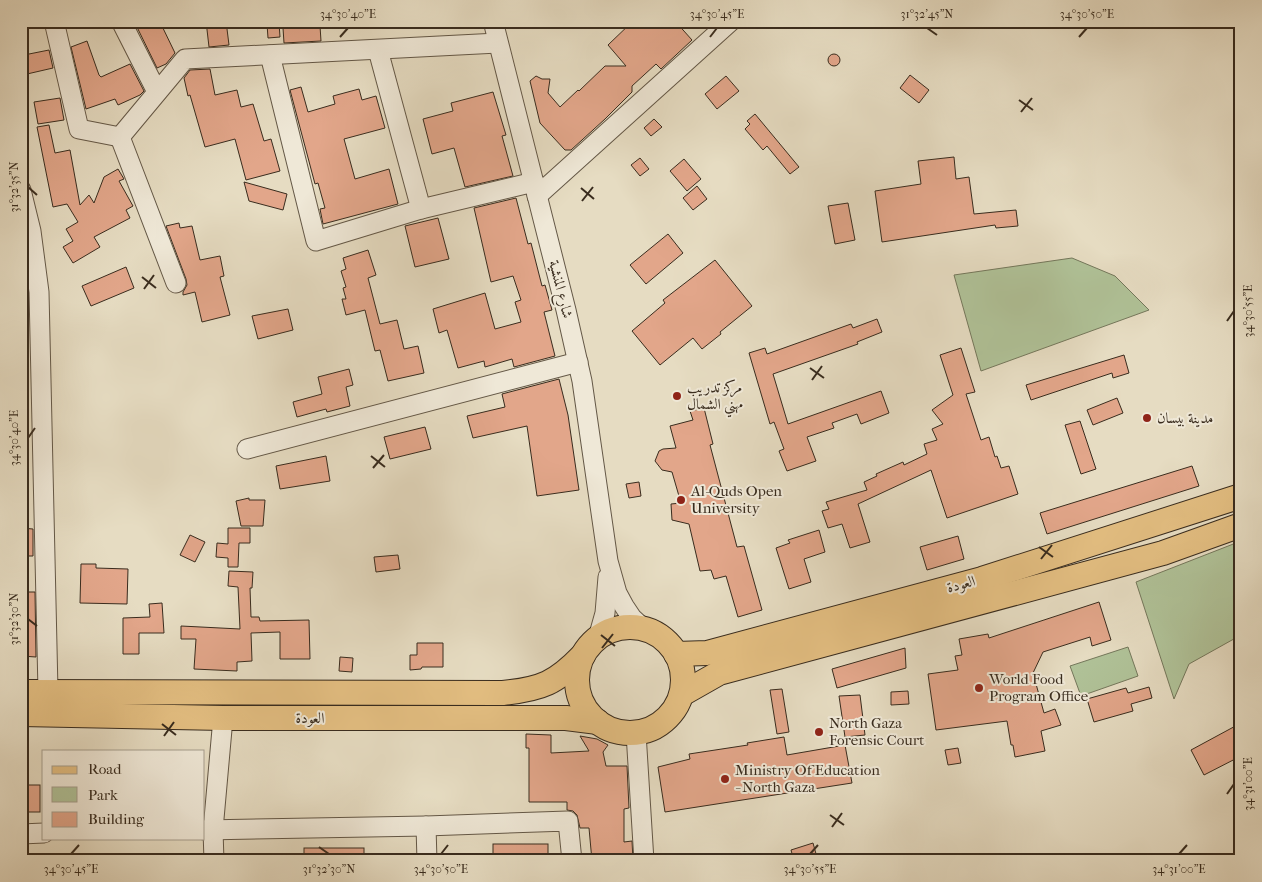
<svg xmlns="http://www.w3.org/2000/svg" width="1262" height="882" viewBox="0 0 1262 882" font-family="'IM FELL French Canon',Amiri,serif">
<rect width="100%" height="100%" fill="#e6dcc2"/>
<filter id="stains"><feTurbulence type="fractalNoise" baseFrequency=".004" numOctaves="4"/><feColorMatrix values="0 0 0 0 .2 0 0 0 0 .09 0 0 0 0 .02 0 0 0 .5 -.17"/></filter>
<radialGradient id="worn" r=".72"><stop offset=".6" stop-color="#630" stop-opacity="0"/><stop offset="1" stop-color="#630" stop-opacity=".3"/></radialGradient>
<g fill="#b0c298" stroke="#74775b">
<path d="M1072,258L1115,276L1149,310L981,371L954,275Z"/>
<path d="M1241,541V635L1189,664L1174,699L1136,582Z"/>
<path d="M1128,647L1138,676L1081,696L1070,666Z"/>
</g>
<g fill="#e2a68a" stroke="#392c1e">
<path d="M134,21H162L160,22L175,53L166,64L157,68Z"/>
<path d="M206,21H226L229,45L209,47Z"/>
<path d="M633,21H675L692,40L661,69L656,64L632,86V92L605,119L571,150H565L540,123L530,81L536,76L542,79H550L548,93L560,107L578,90L579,91L605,66H626L608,45Z"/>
<path d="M279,23L280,37L268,38L267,24Z"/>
<path d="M320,26L321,41L284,43L283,28Z"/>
<path d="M87,41L99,75L101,77L130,64L144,91L140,95L118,105L115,99L86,109L71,47Z"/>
<path d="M49,50L53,68L27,74L24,55Z"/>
<circle cx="834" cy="60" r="6"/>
<path d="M210,69L215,95L237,90L241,107L253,104L264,141L271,139L280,171L246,180L235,139L205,147L190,95L188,96L184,78L190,70Z"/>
<path d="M910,75L929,90L919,103L900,88Z"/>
<path d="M726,76L739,91L717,109L705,94Z"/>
<path d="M301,87L308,112L335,104L333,96L359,89L362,100L376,96L385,128L344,139L355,179L389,169L398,204L323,224L320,209L325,208L318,183L315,184L290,90Z"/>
<path d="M493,92L506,135L502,136L513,176L465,187L454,148L432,154L423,119L453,111L451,103Z"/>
<path d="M60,98L64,120L38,124L34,102Z"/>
<path d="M755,114L799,167L790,174L767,146L763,150L745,129L750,124L747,121Z"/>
<path d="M654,119L662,127L651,136L644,128Z"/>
<path d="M49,125L55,153L70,150L80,205L89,195L94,203L104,177L118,169L124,179L119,181L133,206L126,210L130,218L94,237L100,247L73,263L63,247L73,241L66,229L78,222L67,204L53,207L37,127Z"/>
<path d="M954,157L956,179L969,177L974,214L1016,210L1018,226L996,228L995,225L882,242L875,191L921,184L918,161Z"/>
<path d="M640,158L649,169L640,176L631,165Z"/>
<path d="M684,159L701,179L687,191L670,171Z"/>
<path d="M244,182L287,194L283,210L249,201Z"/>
<path d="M697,186L707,199L693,210L683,198Z"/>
<path d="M516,198L528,244L531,243L542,286L545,285L552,310L544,312L555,356L514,367L512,359L485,367L484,361L458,368L447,330L439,333L433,309L485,293L495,329L521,322L515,302L521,300L513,276L491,282L474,208Z"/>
<path d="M848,203L855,240L835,244L828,206Z"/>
<path d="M438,218L449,259L415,267L405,226Z"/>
<path d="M179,223L180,228L192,226L200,260L220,256L224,276L220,277L230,315L202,322L195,292L183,295V292L187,285L186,279L166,226Z"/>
<path d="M668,234L683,253L646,284L630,265Z"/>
<path d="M368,250L376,275L368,278L380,324L397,320L404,349L418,346L424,373L388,381L380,350L375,351L365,310L346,315L342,299H346L343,288L346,287L341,271L346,269L343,258Z"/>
<path d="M715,260L752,306L720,332L721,334L702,349L693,338L660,365L632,331L665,303L663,300Z"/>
<path d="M126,267L134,288L91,306L82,286Z"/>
<path d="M288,309L293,330L258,339L252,316Z"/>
<path d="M877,319L882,332L857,342L858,344L773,374L788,424L881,391L889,413L861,424L857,414L832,423L834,428L807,437L816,461L787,471L779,451L784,449L774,422L770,424L749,353L765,348L767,354L851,324L853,328Z"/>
<path d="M961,348L975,392L966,394L981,440L989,437L995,457L997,456L1001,468L1009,466L1018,494L947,518L931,470L858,504L870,542L850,548L842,524L828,528L822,511L829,509L826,502L867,490L864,482L877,476L876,474L903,462L904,465L927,454L924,444L937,440L932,429L943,424L932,410L953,395L940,355Z"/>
<path d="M1124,355L1129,373L1113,378L1112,373L1031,400L1026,385Z"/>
<path d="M349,369L353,385L346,387L350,406L327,412L326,409L297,417L293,402L322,394L318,377Z"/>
<path d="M559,379L568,415L579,490L537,496L527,426L473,438L467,416L505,407L502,394Z"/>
<path d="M1117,398L1123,413L1093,425L1087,410Z"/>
<path d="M704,408L713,444L710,445L737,547L744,546L762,610L738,617L726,576L714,579L711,570L700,571L689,524L672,520L671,504L681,503L672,472L662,470L655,461L659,451L663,449L676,448L670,426L693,420L690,411Z"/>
<path d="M1080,421L1096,469L1081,474L1065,425Z"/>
<path d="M425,427L431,449L390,459L384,437Z"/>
<path d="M326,456L330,481L280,489L276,466Z"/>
<path d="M1192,466L1199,486L1047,534L1040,513Z"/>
<path d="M639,482L641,496L629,498L626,484Z"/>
<path d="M249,498V500H265L263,526H241L236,501Z"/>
<path d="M21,528L33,529V556H21Z"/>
<path d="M228,528H250V543H239L238,567H228V558L216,557L217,543L228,544Z"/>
<path d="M819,530L825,552L804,559L811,582L789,589L776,548L790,543L788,540Z"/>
<path d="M190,535L205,542L195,562L180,555Z"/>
<path d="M958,536L964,559L927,570L920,547Z"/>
<path d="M398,555L400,569L376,572L374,557Z"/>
<path d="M81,564H96V568L128,569L127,604L80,603Z"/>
<path d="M229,571L253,572L252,588H250L251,617H259L260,621L309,620L310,659H280V632L251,633L252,661L237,662V671L194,669L196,639H181V626L240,629L238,587L228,586Z"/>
<path d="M21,592H35L36,657L21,656Z"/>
<path d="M1099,602L1111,640L1092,646L1090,637L1043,652L1033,673L1044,713L1055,709L1061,725L1041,731L1045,751L1015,757L1013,745H1011L1007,721L936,730L928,674L958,670L955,656L962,655L959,639L988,634L989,638Z"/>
<path d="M162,603L164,633H139V654H123V618L150,617L149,604Z"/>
<path d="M417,643H443V667H422L421,669L410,670V655H417Z"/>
<path d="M905,648L906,668L837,688L832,669Z"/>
<path d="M340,657L353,658L352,672L339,671Z"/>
<path d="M1149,687L1152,698L1131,704L1133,711L1094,722L1087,699L1126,688L1128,693Z"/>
<path d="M782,689L789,732L777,734L770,690Z"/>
<path d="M908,691L909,704L891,705V692Z"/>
<path d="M860,695L865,735L845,737L839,696Z"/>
<path d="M1241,723V756L1204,775L1191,750Z"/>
<path d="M526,734L551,735V753L589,751L580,736L597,739L608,745L603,752L606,766H627L629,808L624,809V842L632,841L633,860L592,861L589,828H580L577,815L573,811L567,810V802H529V748H526Z"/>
<path d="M784,737L787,755L845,745L852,783L665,812L658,767L690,759L689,754L748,745L747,743Z"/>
<path d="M958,748L961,763L948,765L945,750Z"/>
<rect x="21" y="785" width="19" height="27"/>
<path d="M813,843L818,861H794L791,850Z"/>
<rect x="493" y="844" width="55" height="17"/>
<rect x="304" y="848" width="60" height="13"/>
</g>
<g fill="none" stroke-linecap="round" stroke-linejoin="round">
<g stroke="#645847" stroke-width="21">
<g id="minor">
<path d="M54,21L79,129L120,137"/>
<path d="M121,21L157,92"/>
<path d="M493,21L566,310L582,381L608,561L617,593L624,606L632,618L644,629"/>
<path d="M378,50L421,209"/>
<path d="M270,55L316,241L421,209L534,182"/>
<path d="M21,190L31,231L39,292L48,691"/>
<path d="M537,196L731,21"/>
<path d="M176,283L120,137L185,59L498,43"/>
<path d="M247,449L578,362"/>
<path d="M598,638L605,613L608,577"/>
<path d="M636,733L644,861"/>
<path d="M426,826L427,861"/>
<path d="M204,830L426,826L568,821L572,861"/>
<path d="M21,834L44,833"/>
<path d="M214,861L213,830L223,718"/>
</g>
</g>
<g stroke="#392c1e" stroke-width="26">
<g id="major">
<circle cx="630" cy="680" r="53"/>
<path d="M676,654L707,653L982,579L1241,496"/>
<path d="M21,692L503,693C542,689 556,683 583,655"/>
<path d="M682,694L719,673L1163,553L1241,525"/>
<path d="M21,714L223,718H566L598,722"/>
</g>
</g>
<use href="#minor" stroke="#efe8d7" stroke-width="19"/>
<use href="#major" stroke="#e3be81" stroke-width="24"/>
</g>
<path fill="none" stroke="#392c1e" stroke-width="2" d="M927,28L937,35M340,37L348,28M710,37L717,28M1079,37L1087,28M1019,100L1033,110M1021,112L1032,98M28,187L37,195M581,188L594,199M582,201L593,187M142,277L156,288M144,289L154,275M1227,321L1234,311M810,368L824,378M812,380L822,366M28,438L35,428M371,456L385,467M373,468L384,455M1039,547L1053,557M1041,559L1052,545M28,619L37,626M601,635L615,646M602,648L613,634M162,724L176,735M164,736L174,722M1227,794L1234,784M830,815L844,825M832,827L842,813M319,847L329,854M71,854L79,845M441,854L448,845M810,854L818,845M1179,854L1187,845"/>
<g fill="#8f2418" stroke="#efe8d7" stroke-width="2">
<circle cx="677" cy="396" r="5"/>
<circle cx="1147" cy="418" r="5"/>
<circle cx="681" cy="500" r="5"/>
<circle cx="979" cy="688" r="5"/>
<circle cx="819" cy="732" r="5"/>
<circle cx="725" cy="779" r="5"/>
</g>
<g text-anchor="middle" stroke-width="4" stroke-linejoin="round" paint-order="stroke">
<g font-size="15" fill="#392c1e" stroke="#efe8d7">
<text transform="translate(561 289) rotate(76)" y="5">شارع المنشية</text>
<text transform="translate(961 584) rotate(-15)" y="5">العودة</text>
<text x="310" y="723">العودة</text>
</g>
<g font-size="15" fill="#392c1e" stroke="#efe8d7" text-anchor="start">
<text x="687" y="392">مركز تدريب<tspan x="687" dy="17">مهني الشمال</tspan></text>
<text x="1157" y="423">مدينة بيسان</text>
<text x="691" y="496">Al-Quds Open<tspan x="691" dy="17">University</tspan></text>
<text x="989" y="684">World Food<tspan x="989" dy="17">Program Office</tspan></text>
<text x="829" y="728">North Gaza<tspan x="829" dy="17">Forensic Court</tspan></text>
<text x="735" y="775">Ministry Of Education<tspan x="735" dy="17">- North Gaza</tspan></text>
</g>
</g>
<rect width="1262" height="882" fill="none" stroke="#e6dcc2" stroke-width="55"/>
<rect x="42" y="750" width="162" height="90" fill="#efe8d7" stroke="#a69d8d"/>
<rect x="52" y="766" width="25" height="8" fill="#e3be81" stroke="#a69d8d"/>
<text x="88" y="774" font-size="15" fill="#392c1e">Road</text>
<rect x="52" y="787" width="25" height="15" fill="#b0c298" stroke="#a69d8d"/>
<text x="88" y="800" font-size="15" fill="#392c1e">Park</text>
<rect x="52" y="812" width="25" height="15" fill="#e2a68a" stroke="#a69d8d"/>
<text x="88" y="824" font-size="15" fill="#392c1e">Building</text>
<rect x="28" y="28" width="1206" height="826" fill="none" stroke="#392c1e" stroke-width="2"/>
<g font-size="12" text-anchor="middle" fill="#392c1e">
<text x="348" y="18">34°30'40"E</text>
<text x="717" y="18">34°30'45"E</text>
<text x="927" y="18">31°32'45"N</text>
<text x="1087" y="18">34°30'50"E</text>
<text transform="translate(14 187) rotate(-90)" y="4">31°32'35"N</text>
<text transform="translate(1248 311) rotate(-90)" y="4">34°30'55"E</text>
<text transform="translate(14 438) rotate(-90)" y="4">34°30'40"E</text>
<text transform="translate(14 619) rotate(-90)" y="4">31°32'30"N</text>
<text transform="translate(1248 784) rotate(-90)" y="4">34°31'00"E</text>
<text x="71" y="873">34°30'45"E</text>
<text x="329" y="873">31°32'30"N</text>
<text x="441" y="873">34°30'50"E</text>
<text x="810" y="873">34°30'55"E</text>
<text x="1179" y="873">34°31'00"E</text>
</g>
<rect width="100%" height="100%" filter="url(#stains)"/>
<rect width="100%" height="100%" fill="url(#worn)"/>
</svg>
